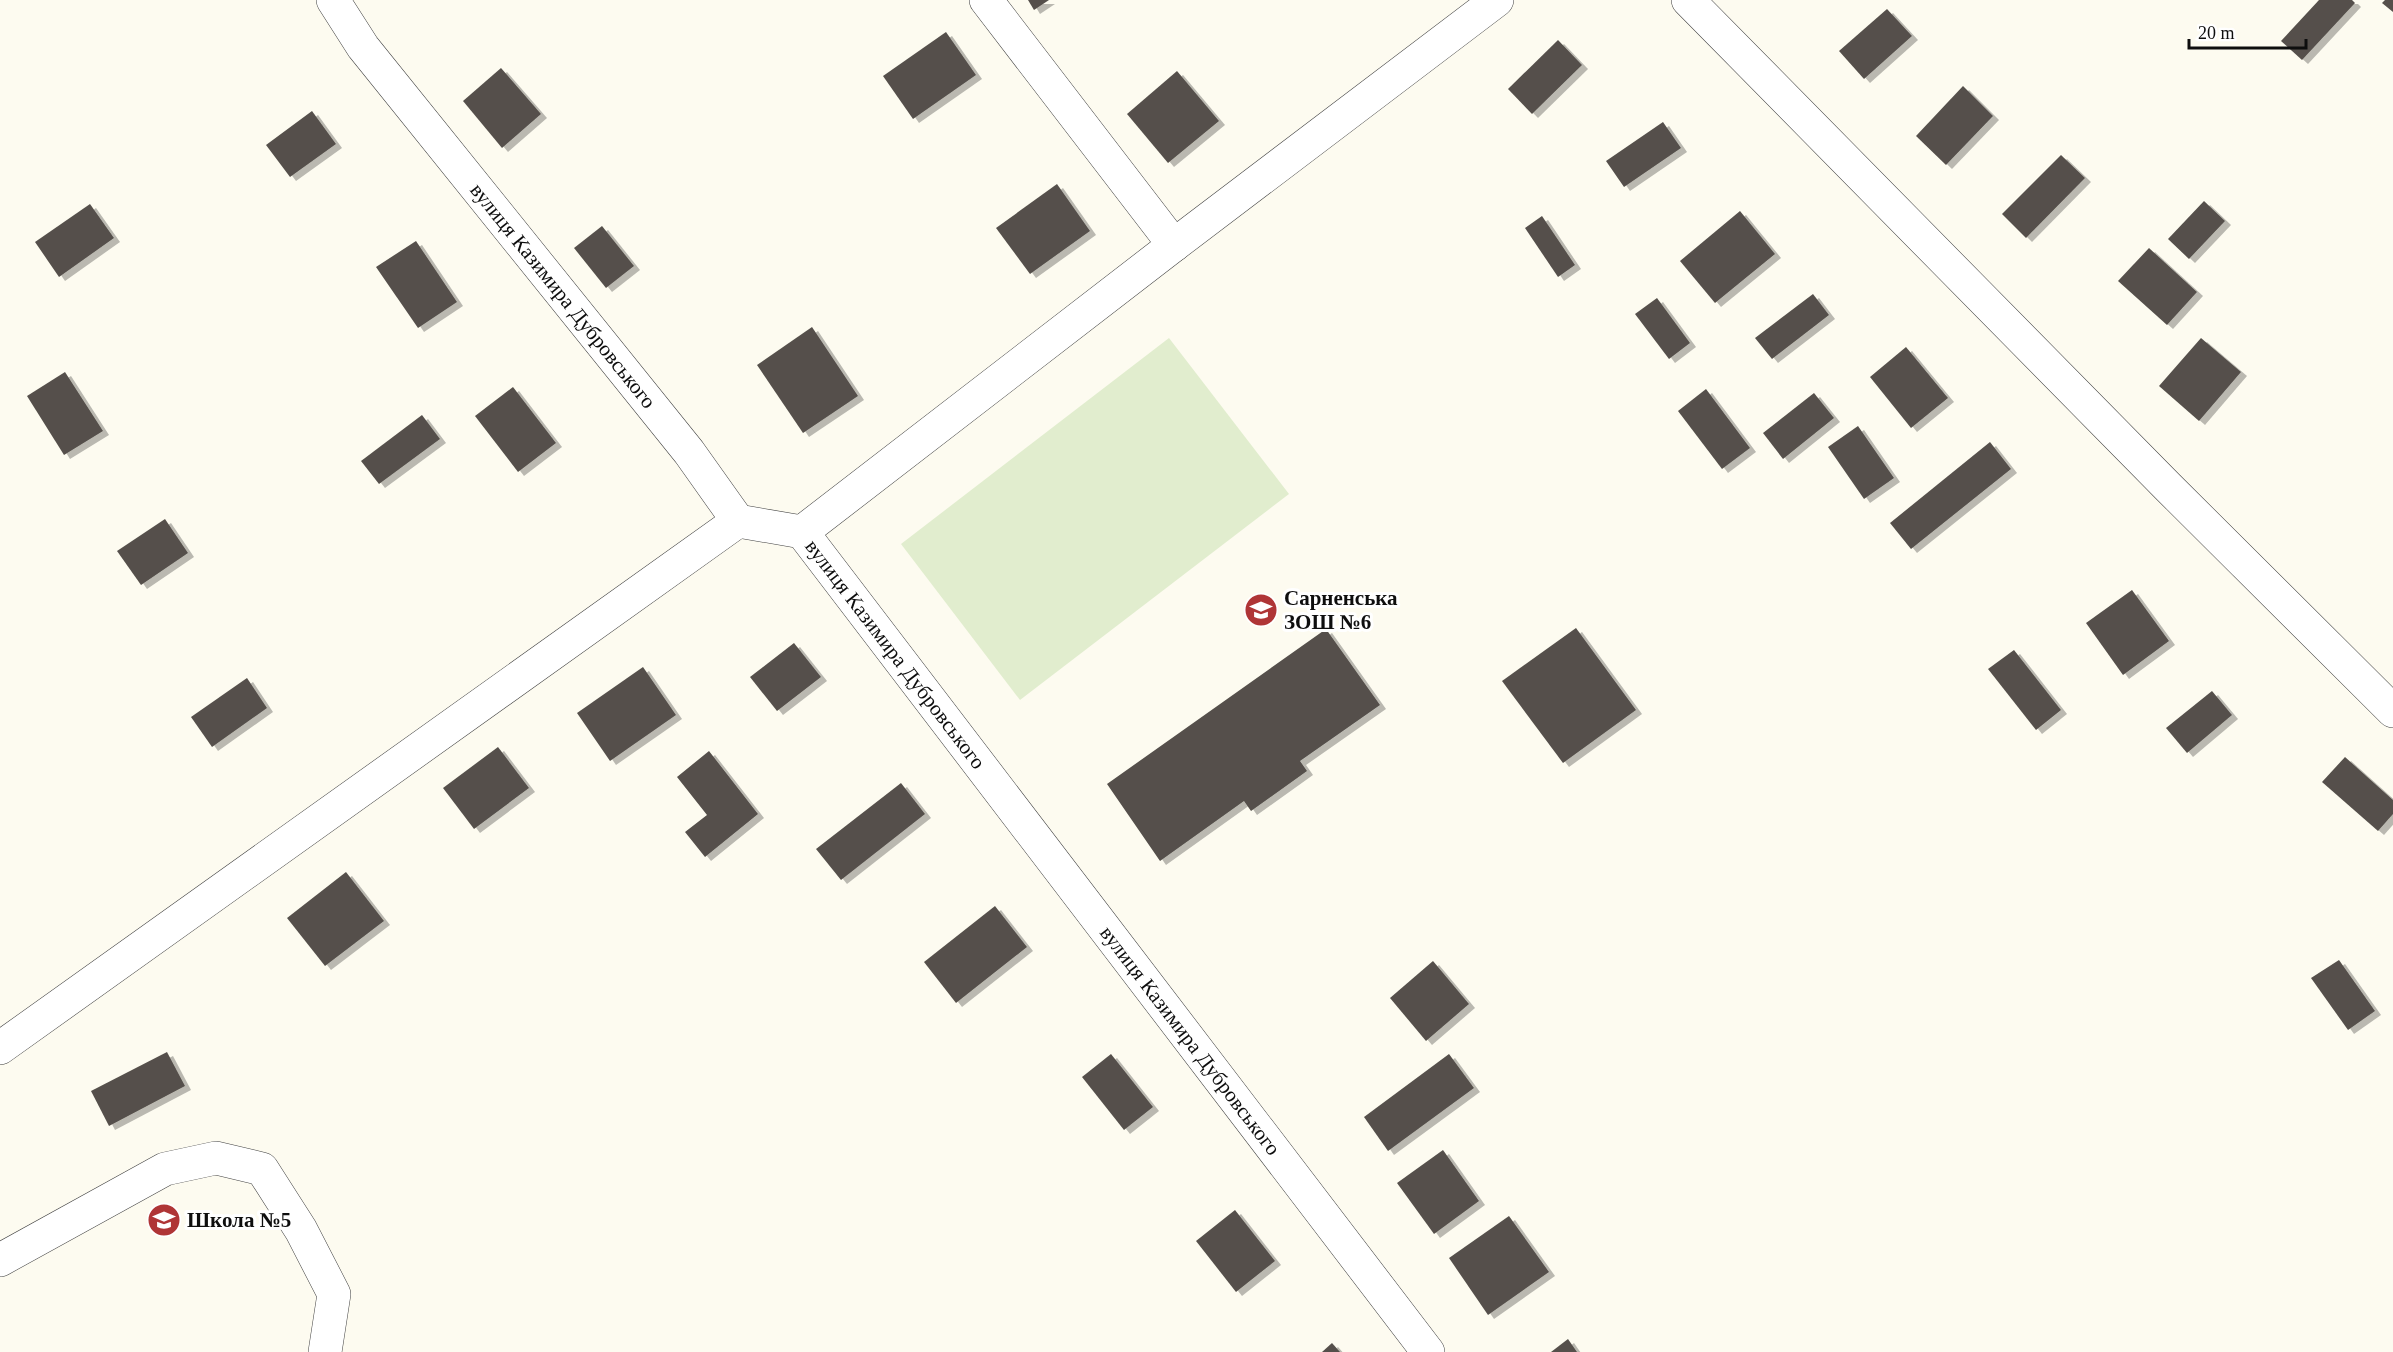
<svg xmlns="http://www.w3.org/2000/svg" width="2393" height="1352" viewBox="0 0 2393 1352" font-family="'Times New Roman',serif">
<defs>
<filter id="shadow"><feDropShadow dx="6" dy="4" stdDeviation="0" flood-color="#0004"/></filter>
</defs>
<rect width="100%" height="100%" fill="#fdfbf0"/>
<path fill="#e1edce" d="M1169,338L1289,494L1020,700L901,544Z"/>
<g fill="#55504b" filter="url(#shadow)">
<path d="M1028,0H1049L1034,10Z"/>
<path d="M2319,0H2352L2355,3L2302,60L2281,41Z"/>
<path d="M2385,0H2393V12L2382,3Z"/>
<path d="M1887,9L1912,36L1864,79L1839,51Z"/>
<path d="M946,32L976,75L913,119L883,76Z"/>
<path d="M1558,40L1582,65L1532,114L1508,89Z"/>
<path d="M501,68L541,114L502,148L463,101Z"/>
<path d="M1177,71L1219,121L1168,163L1127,114Z"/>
<path d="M1963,86L1993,116L1946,165L1916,136Z"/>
<path d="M312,111L336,144L290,177L266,145Z"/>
<path d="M1663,122L1681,148L1624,187L1606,161Z"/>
<path d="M2061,155L2085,178L2026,238L2002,214Z"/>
<path d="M1057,184L1090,231L1030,274L996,228Z"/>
<path d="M2204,201L2225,221L2189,259L2168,239Z"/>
<path d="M90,204L114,238L59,277L35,242Z"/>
<path d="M1740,211L1775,254L1715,303L1680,261Z"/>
<path d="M1542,216L1575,265L1558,277L1525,228Z"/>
<path d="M602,226L634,266L606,288L574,248Z"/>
<path d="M416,241L457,302L418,328L376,267Z"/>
<path d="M2149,248L2197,292L2167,325L2118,281Z"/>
<path d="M1813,294L1829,315L1772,359L1755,338Z"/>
<path d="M1657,298L1690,343L1669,359L1635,314Z"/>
<path d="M812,327L858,396L803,433L757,365Z"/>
<path d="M2201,338L2241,372L2199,421L2159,386Z"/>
<path d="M1906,347L1948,398L1911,428L1870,377Z"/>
<path d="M65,372L103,431L64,455L27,396Z"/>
<path d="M513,387L556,443L518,472L475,416Z"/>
<path d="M1706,389L1750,448L1722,469L1678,411Z"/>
<path d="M1814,393L1834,418L1783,459L1763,433Z"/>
<path d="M422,415L440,439L379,484L361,461Z"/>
<path d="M1858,426L1894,478L1864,499L1828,447Z"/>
<path d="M1990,442L2011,469L1911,549L1890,523Z"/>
<path d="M165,519L188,553L141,585L117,551Z"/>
<path d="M2132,590L2169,641L2123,675L2086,623Z"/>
<path d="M1576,628L1636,710L1563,763L1502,681Z"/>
<path d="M1326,629L1380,705L1300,761L1307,771L1251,811L1244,801L1160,861L1107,784Z"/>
<path d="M794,643L821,677L777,711L750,677Z"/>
<path d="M2014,650L2061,710L2036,730L1988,669Z"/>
<path d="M643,667L676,715L610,761L577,713Z"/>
<path d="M247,678L267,708L212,747L191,717Z"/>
<path d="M2212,691L2232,715L2187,753L2166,728Z"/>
<path d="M498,747L529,788L474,829L443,788Z"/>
<path d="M709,751L758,814L705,857L685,832L707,815L677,777Z"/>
<path d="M2345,757L2393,800V814L2378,831L2322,782Z"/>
<path d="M901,783L925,814L841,880L816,849Z"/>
<path d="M346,872L384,921L325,966L287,918Z"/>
<path d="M995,906L1027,947L956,1003L924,962Z"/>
<path d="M2339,960L2375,1011L2348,1030L2311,978Z"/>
<path d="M1433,961L1469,1004L1426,1041L1390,998Z"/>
<path d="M167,1052L185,1086L109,1126L91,1091Z"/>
<path d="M1111,1054L1153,1107L1124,1130L1082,1077Z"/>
<path d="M1449,1054L1474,1088L1388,1151L1364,1117Z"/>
<path d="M1443,1150L1479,1201L1434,1234L1397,1183Z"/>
<path d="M1235,1210L1275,1261L1236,1292L1196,1241Z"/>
<path d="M1509,1216L1549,1272L1488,1315L1449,1258Z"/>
<path d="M1568,1339L1577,1352H1551Z"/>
<path d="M1332,1343L1340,1352H1322Z"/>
</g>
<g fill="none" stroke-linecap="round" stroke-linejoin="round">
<g stroke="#414141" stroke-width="34">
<g id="minor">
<path id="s1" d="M333,0L363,47L689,452L738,521L802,532L1428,1352"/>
<path d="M986,0L1174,245"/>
<path d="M1688,0L2168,487L2393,711"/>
<path d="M802,532L1174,245L1497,0"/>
<path d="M0,1048L738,521"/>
<path d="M0,1260L165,1169L216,1158L262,1169L301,1230L334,1294L325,1352"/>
</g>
</g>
<use href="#minor" stroke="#fff" stroke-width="33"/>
</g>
<defs>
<g id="school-disc" transform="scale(1.725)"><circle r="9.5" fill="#af3536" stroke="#fff"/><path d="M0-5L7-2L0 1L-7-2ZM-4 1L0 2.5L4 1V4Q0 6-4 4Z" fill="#fff"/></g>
</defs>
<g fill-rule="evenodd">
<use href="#school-disc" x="1261" y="610"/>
<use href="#school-disc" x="164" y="1220"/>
</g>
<g text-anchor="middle" stroke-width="6" stroke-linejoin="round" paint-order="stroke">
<g font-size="21" fill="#0e0e0e" stroke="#fff">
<text dy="7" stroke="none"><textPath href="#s1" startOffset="375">вулиця Казимира Дубровського</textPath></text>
<text dy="7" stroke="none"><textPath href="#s1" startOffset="879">вулиця Казимира Дубровського</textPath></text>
<text dy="7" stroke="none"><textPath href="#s1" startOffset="1365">вулиця Казимира Дубровського</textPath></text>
</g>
<g font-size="21" font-weight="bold" fill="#0e0e0e" stroke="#fff" text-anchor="start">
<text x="1284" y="605">Сарненська<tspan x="1284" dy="24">ЗОШ №6</tspan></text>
<text x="187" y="1227">Школа №5</text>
</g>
</g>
<path d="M2189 39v9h117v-9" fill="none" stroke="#0e0e0e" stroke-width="3"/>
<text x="2198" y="39" font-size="18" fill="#0e0e0e" stroke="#ffffff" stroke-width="4.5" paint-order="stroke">20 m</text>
</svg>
